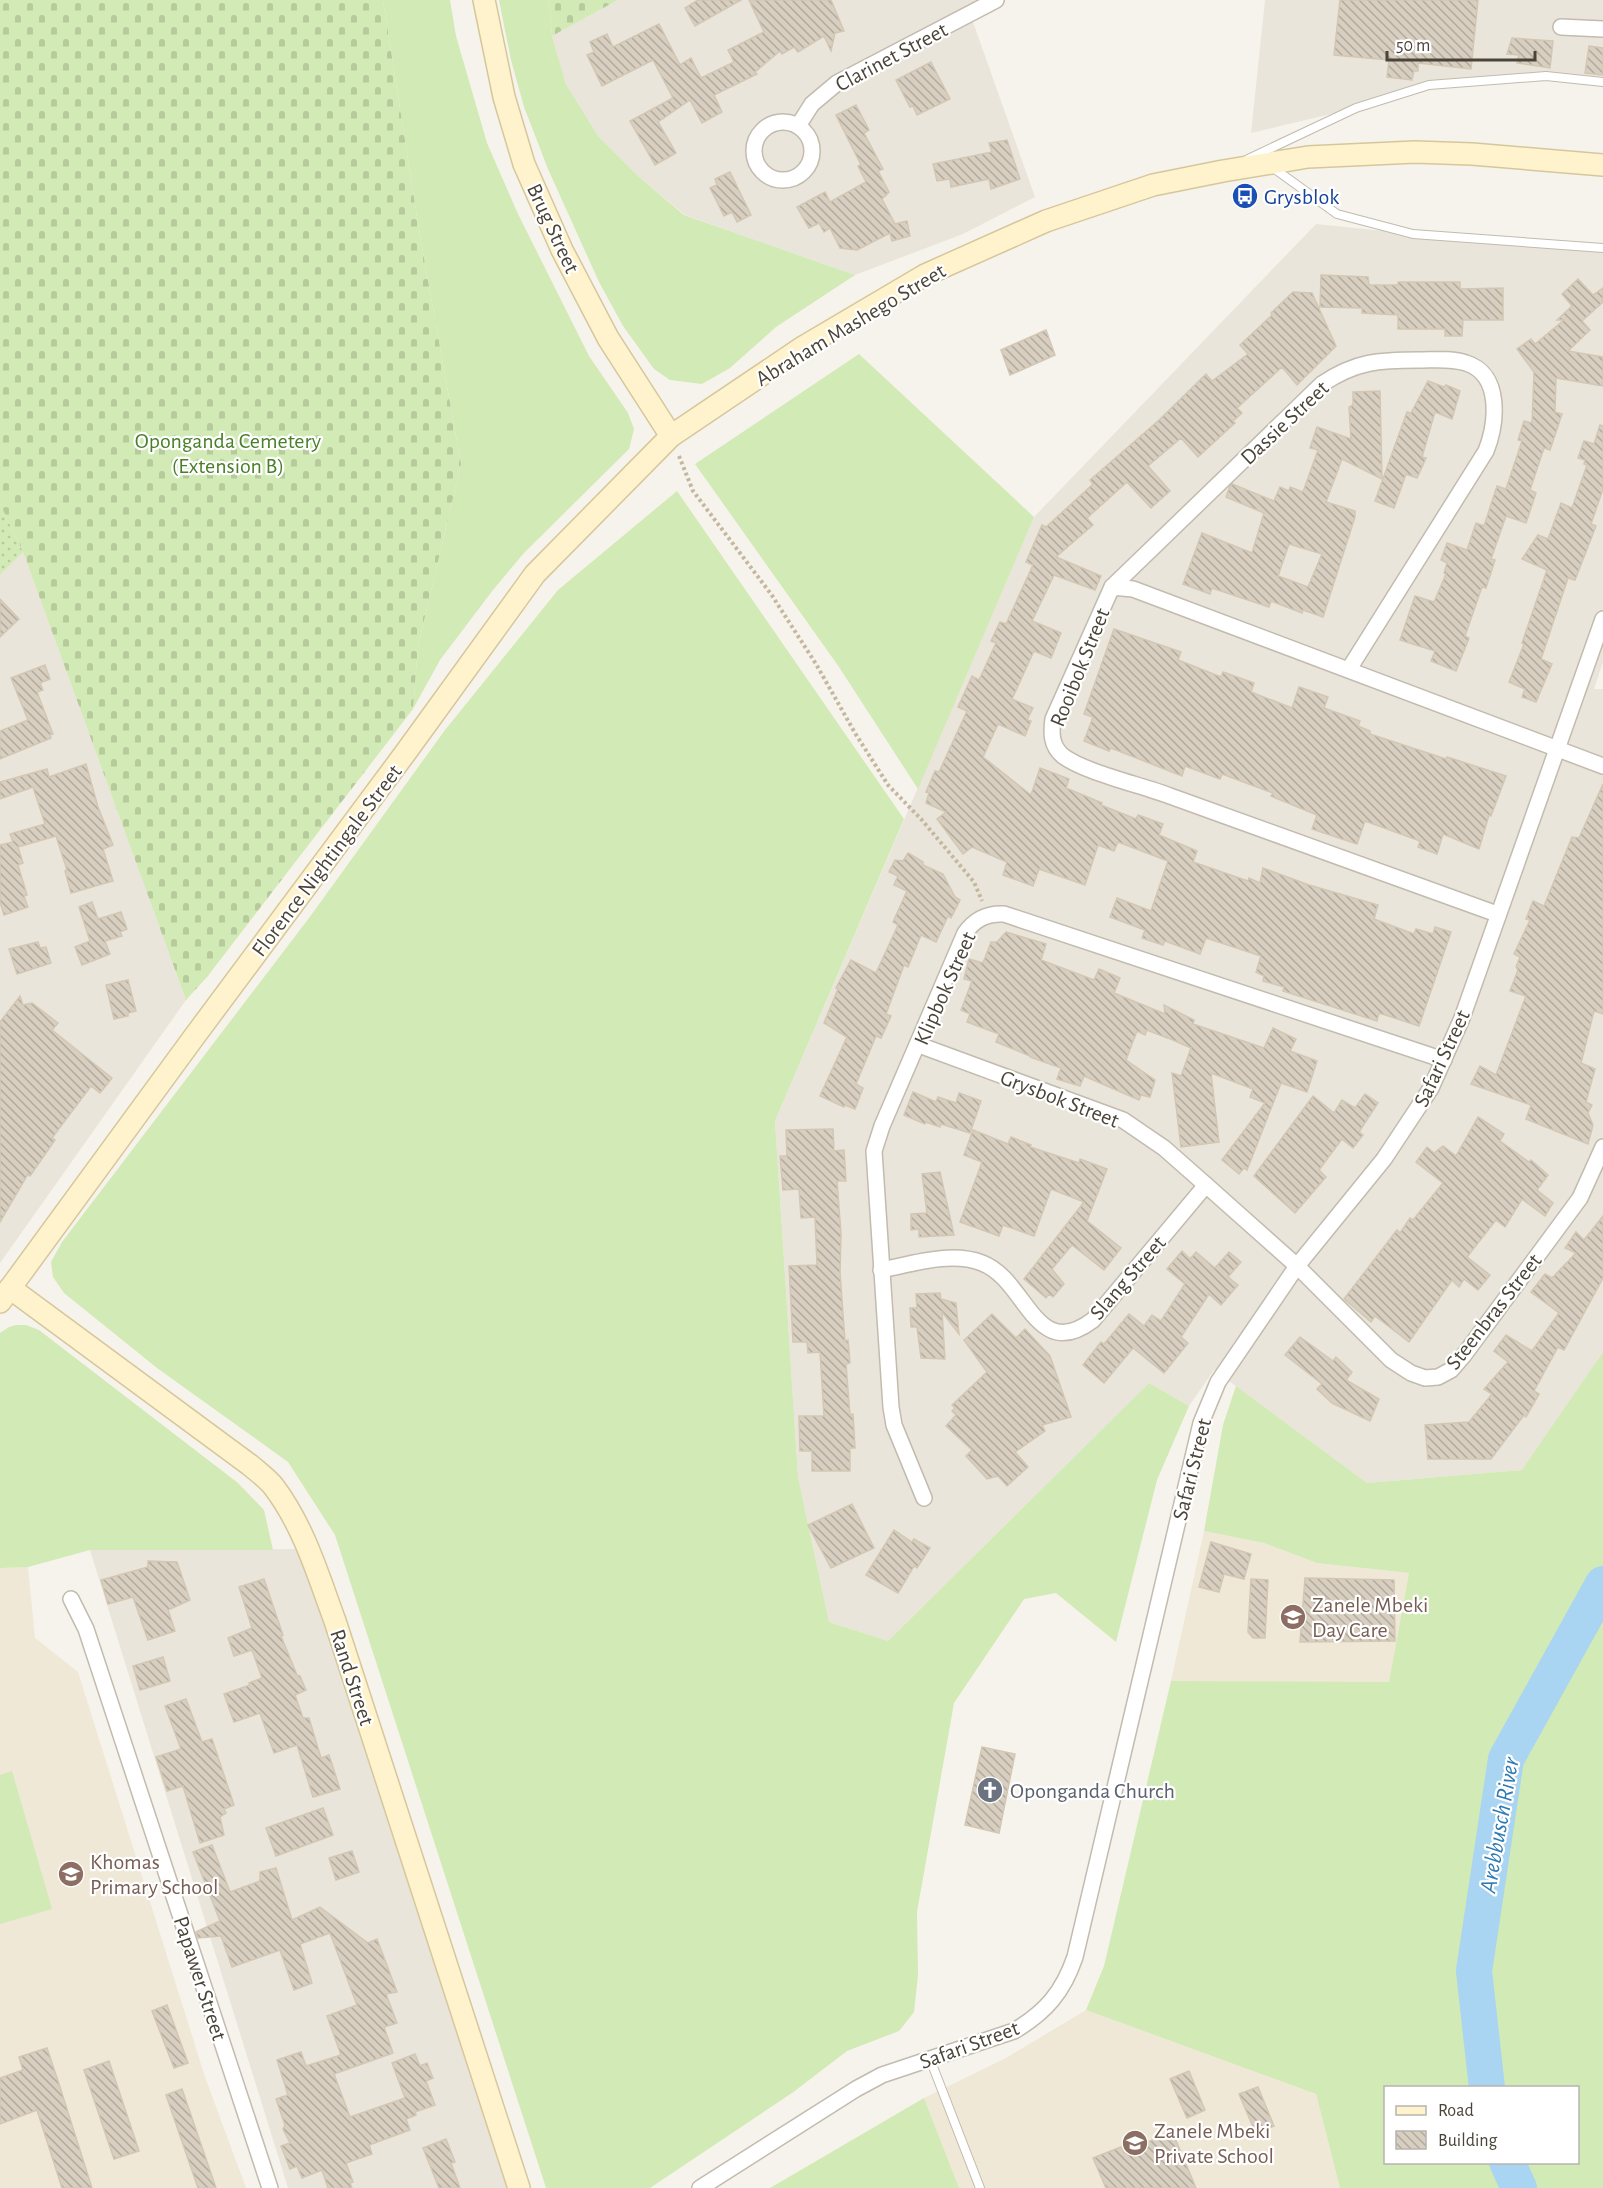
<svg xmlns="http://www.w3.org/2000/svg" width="1603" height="2188" viewBox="0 0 1603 2188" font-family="'Alegreya Sans',sans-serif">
<defs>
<pattern id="cemetery-stones" width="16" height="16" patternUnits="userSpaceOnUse" patternTransform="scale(1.5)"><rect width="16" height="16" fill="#d2eab5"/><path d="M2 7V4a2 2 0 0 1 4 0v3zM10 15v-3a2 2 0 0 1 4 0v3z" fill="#b6ca9c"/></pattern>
<pattern id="park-dots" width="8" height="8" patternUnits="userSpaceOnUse" patternTransform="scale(1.5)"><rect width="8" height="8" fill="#d2eab5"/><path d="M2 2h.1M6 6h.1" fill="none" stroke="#b6ca9c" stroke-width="1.8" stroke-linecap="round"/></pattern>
<pattern id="building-back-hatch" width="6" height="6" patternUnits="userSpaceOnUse" patternTransform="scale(1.5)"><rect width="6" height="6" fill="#d8cfc1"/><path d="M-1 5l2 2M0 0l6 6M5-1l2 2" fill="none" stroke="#b1aa9e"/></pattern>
</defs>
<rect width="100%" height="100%" fill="#f6f3ec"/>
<g fill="#eae5da">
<path d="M618,0H982L968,8L1035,197L963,234L855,275L685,215L638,176L598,136L566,84L552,36Z"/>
<path d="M1265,0H1603V82L1546,76L1429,85L1356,108L1251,133Z"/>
<path d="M1316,224L1413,234L1603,248V662L1594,689H1603V1352L1523,1470L1367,1483L1214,1370L1189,1406L1149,1383L888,1641L829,1622L798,1477L775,1121L1034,517Z"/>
<path d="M23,552L186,1000L0,1263V575Z"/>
<path d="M309,1549L519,2188H288L90,1550Z"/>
</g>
<g fill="#efe8d6">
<path d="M1204,1531L1264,1543L1317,1563L1409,1573L1389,1683L1171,1681Z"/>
<path d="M28,1567L35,1638L78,1672L205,2077L246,2188H0V1568Z"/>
<path d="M1086,2010L1316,2094L1340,2188H959L924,2098L1006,2058Z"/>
</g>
<g fill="#d2eab5">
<path d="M383,0H450L456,36L487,143L518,214L589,356L628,413L634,429L629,449L524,553L493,590L440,660L413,709L418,646L461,464L420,236Z"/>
<path d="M499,0H549L552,36L566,84L598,136L638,176L684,215L855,275L776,327L730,368L702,384L670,380L654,369L623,326L599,282L548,169L524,107L511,60Z"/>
<path d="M859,354L1034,517L918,789L839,667L695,464Z"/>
<path d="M677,491L904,819L775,1121L798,1477L829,1622L888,1641L1149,1383L1189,1406L1157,1480L1116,1642L1056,1593L1024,1599L954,1703L917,1912L918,1975L914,2012L899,2031L847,2051L792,2093L650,2188H546L335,1535L288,1462L157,1368L64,1293L53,1277L51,1262L62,1242L309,918L445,730L558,590Z"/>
<path d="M16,1325H26L39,1330L238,1483L264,1510L273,1550H90L28,1567L0,1568V1333L9,1327Z"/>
<path d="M1603,1352V1581L1504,1757L1473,1970L1486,2087L1386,2088V2162L1505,2163L1518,2188H1340L1316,2094L1086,2010L1104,1966L1171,1681L1389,1682L1409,1573L1317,1563L1264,1543L1204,1531L1223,1425L1236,1386L1367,1483L1522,1470Z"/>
<path d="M1603,1584V2188H1519L1507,2163L1578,2162V2088L1487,2087L1474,1971L1506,1759Z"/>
<path d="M12,1771L52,1909L0,1924V1775Z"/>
<path d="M924,2098L959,2188H770Z"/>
</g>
<g fill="url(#cemetery-stones)">
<path d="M0,0H383L420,236L461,464L418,646L413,709L207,977L186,1000L23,552L0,504Z"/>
<path d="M549,0H618L552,36Z"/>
</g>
<path fill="url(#park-dots)" d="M0,504L23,552L0,575Z"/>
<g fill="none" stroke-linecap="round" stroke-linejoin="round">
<g stroke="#a9d4f2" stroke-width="36">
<path d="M1487,2088L1474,1971L1506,1759L1603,1584"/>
<path d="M1507,2162L1519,2188"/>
</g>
</g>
<g fill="url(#building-back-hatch)" stroke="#d3c7b4" stroke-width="1.5" fill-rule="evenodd">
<path d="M698,0H741L695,26L685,8Z"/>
<path d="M749,0H831L844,31L835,33L831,51L824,36L798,52L794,47L782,54L780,51L755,72L757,74L714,95L722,112L702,123L690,100L658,122L676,153L655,165L630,121L673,98L653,60L602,86L587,55L594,52L590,42L607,34L613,47L659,24L680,65L691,58L701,78L734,62L728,50L764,32Z"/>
<path d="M1340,0H1478L1471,69L1418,63V71H1414L1412,80L1387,77L1389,60L1334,55Z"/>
<path d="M1512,38L1553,41L1550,68L1517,63L1519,55L1507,54Z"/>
<path d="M1589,46L1603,48V75L1585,73Z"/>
<path d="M931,62L950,99L917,115L913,106L910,107L896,80Z"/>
<path d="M856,105L869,130L864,133L883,169L878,171L889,192L882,199L895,224L907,221L910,236L892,241L890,233L857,250L840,248L830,228L824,232L819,223L809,228L797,207L825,192L830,202L866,182L858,166L861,165L836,115Z"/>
<path d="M1007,140L1020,179L991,189L989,179L951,187L950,179L937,181L933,164L992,152L989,143Z"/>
<path d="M730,172L751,215L737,222L732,212L724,216L710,188L717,185L715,179Z"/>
<path d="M1321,275L1368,277L1369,285H1398V282H1460V289L1503,288V320H1463L1462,336H1445V329H1398V315L1362,313V308L1320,307Z"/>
<path d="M1578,279L1593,295L1603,288V302L1582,321L1590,330L1568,351L1603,357V386L1556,378L1555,412L1562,414L1550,450L1544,448L1530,490L1536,493L1526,523L1506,516L1491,559L1495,560L1486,588L1482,587L1465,636L1469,638L1456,671L1431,661L1435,651L1400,640L1415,596L1434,602L1446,574L1444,573L1447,563L1441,560L1447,543L1467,550L1476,523L1484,526L1497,486L1506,489L1522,441L1518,440L1524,421L1532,423L1534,372L1517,349L1531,339L1535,344L1564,320H1557L1572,306L1562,294Z"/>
<path d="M1293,292L1312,293L1336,346L1297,385L1282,367L1237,408L1242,413L1233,421L1235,423L1198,457L1181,438L1148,466L1170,491L1151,508L1127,482L1087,518L1093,525L1056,557L1101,576L1095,590L1054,575L1032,621L1061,633L1051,658L1034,651L1012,699L1033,708L1027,720L1031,721L1025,736L998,724L983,757L1031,795L1040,768L1069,779L1066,788L1102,803L1101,805L1136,819L1138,815L1163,824L1159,835L1197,851L1193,862L1248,881L1249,878L1260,883L1263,868L1309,885L1378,905L1374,919L1414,934L1416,929L1433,934L1435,927L1451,932L1419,1026L1379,1013L1377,1021L1283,991L1284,987L1263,981L1264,976L1256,972L1261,956L1206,938L1200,954L1165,941L1163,945L1142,938L1145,930L1110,917L1117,898L1151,911L1168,861L1118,842L1114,851L1098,845L1085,885L1039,869L1033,886L1003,875L1007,862L972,847L963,854L937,819L946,812L926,803L929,793L926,792L935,771L939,772L967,711L958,707L972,676L979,680L996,643L991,641L1000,622L1006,624L1033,565L1026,562L1042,525L1046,527L1093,484L1090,480L1158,421L1206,374L1212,381L1248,354L1240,345L1272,315L1271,313Z"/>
<path d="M1046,330L1055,355L1010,375L1001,350Z"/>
<path d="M1428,381L1444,387L1446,385L1460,391L1452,419L1435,412L1422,457L1426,458L1417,478L1406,474L1394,508L1375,501L1407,412L1411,413Z"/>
<path d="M1380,391L1382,479L1342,459L1326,502L1355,511V517L1323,617L1303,610L1302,613L1271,601L1269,607L1212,588L1210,594L1183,584L1202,533L1252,553L1264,513L1226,497L1230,486L1232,484L1274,501L1280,487L1289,491L1290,487L1303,492L1318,450L1310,448L1317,427L1351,439L1349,407L1353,405V392ZM1289,544L1322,554L1308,587L1278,576Z"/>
<path d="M1600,425L1603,426V489L1591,524L1596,526L1575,580L1568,578L1541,659L1552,664L1536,702L1522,697L1525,689L1509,682L1524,644L1522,643L1547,570L1522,559L1538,535L1548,539L1561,503L1572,508L1587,465L1584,464L1585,460L1578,458L1584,441L1594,444Z"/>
<path d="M0,599L19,619L0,637Z"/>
<path d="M1114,629L1181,652L1178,660L1221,677L1223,672L1254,683L1251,692L1292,708L1299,687L1328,697L1324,708L1360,721L1358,726L1370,731V734L1446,759L1447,757L1506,776L1491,816L1489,815L1479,849L1443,834L1437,854L1418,847L1420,841L1365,821L1357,844L1312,829L1317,815L1271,796L1273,793L1222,774L1220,779L1185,766L1182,776L1111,748L1109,751L1084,741L1093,717L1084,714Z"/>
<path d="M45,665L50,679L40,683L43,690L37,692L53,734L50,735L51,738L0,759V731L28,720L11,678Z"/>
<path d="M86,764L98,807L113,845L103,849L113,881L71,893L65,871L67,870L56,836L18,847L23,863L18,865L27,895L24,896L28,907L4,915L0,902V845L13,842L10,834L45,824L33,787L0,799V782L47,769L49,777Z"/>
<path d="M1603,784V1014L1594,1011L1581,1063L1595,1069L1586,1102L1592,1105L1588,1113L1593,1125L1588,1144L1526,1119L1531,1105L1471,1084L1480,1066L1496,1075L1526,996L1510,991L1518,970L1516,967L1520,957L1514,954L1530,920L1526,919L1533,901L1544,906L1572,837L1579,838Z"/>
<path d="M908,853L923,862V865L943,874L955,897L960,900L951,918L948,916L936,942L921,935L908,967L904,965L886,1014L891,1016L881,1038L876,1036L856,1084L863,1088L855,1109L845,1105L844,1107L820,1096L847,1037L824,1023L838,989L836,988L851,960L876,973L898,925L893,922L907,891L894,885L898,876L889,872L895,860L903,861Z"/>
<path d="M92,902L98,919L121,912L127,929L120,932L122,936L105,941L110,954L82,965L75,947L90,941L79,907Z"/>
<path d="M1006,932L1046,944L1041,960L1094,980L1099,969L1120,978L1114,993L1165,1014L1164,1005L1194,1020L1193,1024L1264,1048L1273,1028L1296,1039L1290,1051L1317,1061L1307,1092L1281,1083L1247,1170L1244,1168L1239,1174L1222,1160L1265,1103L1250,1097L1253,1089L1211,1073L1219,1142L1181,1147L1172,1073L1181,1076L1191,1048L1168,1038L1167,1036V1038L1147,1030L1145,1035L1137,1031L1126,1060L1155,1080L1150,1097L1141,1095L1139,1100L1084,1076L1080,1086L1057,1079L1061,1068L1030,1057V1056L996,1042L999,1034L967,1022L970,1014L961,1010L972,981L964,979L969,959L983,963L991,942H997Z"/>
<path d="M38,942L40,948L46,947L51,963L17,974L9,949Z"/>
<path d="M128,980L136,1011L128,1013V1016L114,1019L106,985Z"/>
<path d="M20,996L23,1005L32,1003L58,1023L52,1030L112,1078L100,1093L91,1086L52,1138L55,1140L30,1176L28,1174L0,1222V1022Z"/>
<path d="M913,1092L936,1102L938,1097L956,1103L959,1093L981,1101L970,1133L941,1124L940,1127L926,1122L925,1124L904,1115Z"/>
<path d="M1365,1094L1378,1103L1359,1132L1363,1135L1353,1148L1342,1139L1319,1170L1326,1177L1295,1213L1254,1176L1313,1096L1334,1113L1342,1100L1355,1108Z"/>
<path d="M1478,1117L1504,1134L1500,1141L1529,1162L1531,1160L1548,1175L1537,1190L1553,1203L1545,1216L1522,1199L1505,1227L1496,1220L1467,1257L1490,1275L1478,1290L1464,1279L1459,1287L1452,1280L1409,1342L1375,1316L1371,1322L1344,1299L1397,1230L1400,1233L1410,1218L1413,1220L1443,1183L1416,1162L1427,1147L1434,1153L1443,1146L1456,1156Z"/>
<path d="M833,1129L834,1151L844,1150L846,1181H837L841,1234L840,1273L845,1341L848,1340L850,1363L846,1364L850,1415L853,1414L855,1448H850V1471H812V1451H800L799,1416H824L820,1352L808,1353L807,1342H793L789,1266L817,1265L815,1217L801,1218L799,1189L783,1190L780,1156H787L786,1130Z"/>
<path d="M973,1130L1008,1144L1011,1137L1031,1145L1030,1147L1079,1163L1080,1159L1107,1169L1087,1221L1121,1248L1104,1270L1072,1245L1052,1269L1064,1284L1053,1297L1049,1294L1046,1298L1024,1279L1084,1202L1051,1189L1034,1236L1003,1225L999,1236L960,1222L982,1162L964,1155Z"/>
<path d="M940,1172L954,1235L919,1237V1229L911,1230V1214L927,1213L922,1174Z"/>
<path d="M1603,1216V1278L1564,1350L1558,1347L1534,1391L1539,1394L1526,1417L1524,1415L1491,1459H1428L1425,1425L1469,1422L1492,1394L1484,1389L1508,1362L1494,1351L1506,1335L1532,1351L1559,1313L1531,1292L1545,1274L1552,1278L1576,1253L1565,1248L1576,1232L1584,1240Z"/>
<path d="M1182,1251L1190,1259L1196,1252L1215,1268L1229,1252L1241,1262L1228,1277L1238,1285L1221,1305L1209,1294L1181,1337L1188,1343L1164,1373L1133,1348L1104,1383L1083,1365L1101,1342L1104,1344L1129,1314L1144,1326L1152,1315L1161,1321L1185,1284L1167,1269Z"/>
<path d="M940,1293L941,1299L956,1303L959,1334L942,1312L945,1359L921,1358L917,1327H911L910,1308H917L916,1294Z"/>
<path d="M992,1314L1016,1338L1025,1329L1050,1356L1071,1417L1042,1425L1045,1431L1015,1452L1028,1467L1007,1486L998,1476L987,1479L966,1456L972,1450L946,1426L956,1415L952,1411L955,1408L952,1405L987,1372L964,1340Z"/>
<path d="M1300,1337L1333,1361L1336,1357L1352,1372L1346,1380L1379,1399L1370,1421L1332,1403L1317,1389L1322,1384L1285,1355Z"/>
<path d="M852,1504L874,1548L831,1568L808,1525Z"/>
<path d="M894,1530L912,1542L914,1539L930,1548L917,1568L914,1566L898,1593L866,1575Z"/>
<path d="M1211,1542L1251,1554L1244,1579L1224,1574L1219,1592L1199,1587Z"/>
<path d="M148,1561L177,1562L190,1600L168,1610L175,1631L148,1640L133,1597L108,1604L101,1580L148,1567Z"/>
<path d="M1305,1578L1394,1580L1395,1641L1300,1642Z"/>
<path d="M264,1579L283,1635L281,1636L297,1675L300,1676L306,1690L295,1695L303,1718H309L321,1758L329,1755L340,1789L313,1797L297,1745L274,1753L260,1713L234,1722L224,1694L250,1685L249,1683L262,1678L252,1650L234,1656L228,1638L252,1628L239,1587Z"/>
<path d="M1251,1579L1268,1580L1265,1638H1253L1248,1632Z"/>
<path d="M163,1657L170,1681L140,1690L133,1666Z"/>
<path d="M186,1699L202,1742L212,1739L234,1805L224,1809L226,1813L220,1817L224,1835L200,1843L183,1786L167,1791L156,1757L181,1749L165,1706Z"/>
<path d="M982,1747L1015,1754L999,1833L965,1825Z"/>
<path d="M323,1808L333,1835L276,1856L266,1828Z"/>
<path d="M212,1845L230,1892L260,1881V1872L276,1868L292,1920L320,1907L368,1943L377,1939L397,1992L386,1994L397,2023L384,2027L393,2053L334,2074L350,2117L405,2098L392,2063L415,2054L420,2066L427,2063L433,2078L426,2081L435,2105L415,2112L416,2115L406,2119L410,2130L369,2145L372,2154L346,2163L353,2182L350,2183L352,2188H328L322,2170L302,2178L297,2166L290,2169L281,2146L290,2143L283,2129L285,2125L276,2099L288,2095L277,2060L301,2052L306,2066L341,2055L327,2016L357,2005L330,1933L300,1944L312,1983L294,1990L280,1950L232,1967L221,1936L198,1938L196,1932L220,1921L193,1852Z"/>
<path d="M352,1851L359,1872L336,1880L329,1858Z"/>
<path d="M167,2005L188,2063L174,2068L152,2011Z"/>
<path d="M47,2048L59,2084L92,2188H62L37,2110L0,2124V2078L23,2070L19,2057Z"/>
<path d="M109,2061L139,2151L114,2159L84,2070Z"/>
<path d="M1189,2071L1205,2110L1187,2118L1170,2079Z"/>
<path d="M1258,2087L1274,2126L1256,2134L1239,2094Z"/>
<path d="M182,2089L216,2188H198L166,2095Z"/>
<path d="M1172,2131L1196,2188H1106L1093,2158L1121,2147L1124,2153Z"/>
<path d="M446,2139L455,2162L451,2163L460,2188H439L423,2148Z"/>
</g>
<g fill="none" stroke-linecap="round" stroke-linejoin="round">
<g stroke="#c2bbae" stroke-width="10">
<g id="lane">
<path d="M1248,159L1356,108L1429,85L1546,76L1603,82"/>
<path d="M1272,167L1337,214L1413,234L1603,248"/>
<path d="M930,2059L980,2188"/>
</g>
</g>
<g stroke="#c2bbae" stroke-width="18">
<g id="street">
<path d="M1561,27L1603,29"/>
<circle cx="783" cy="151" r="29"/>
<path d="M798,126L812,104L837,83L996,0"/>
<path d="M1112,587L1322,384C1356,361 1380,360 1419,360C1434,360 1451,358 1466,363C1502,374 1497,423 1486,451L1349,669"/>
<path d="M1497,914C1388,874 1279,835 1170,796C1142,785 1086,773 1063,756C1051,746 1051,733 1053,719L1112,587L1133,589L1603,766"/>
<path d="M919,1045L1123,1120L1164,1148L1206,1185L1297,1266L1391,1360L1411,1373L1425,1378L1438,1377L1451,1370L1464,1355L1580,1198L1603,1147"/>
<path d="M881,1270C912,1264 951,1251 982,1263C1027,1280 1035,1364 1093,1320L1206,1185"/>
<path d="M924,1498L894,1425L891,1407L874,1151L882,1126L965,933C975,919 987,913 1004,914L1444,1060"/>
<path d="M71,1599L86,1629L270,2188"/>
<path d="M700,2188L856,2089L882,2075L1014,2031C1046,2012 1063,1992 1075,1957L1201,1423L1218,1382L1297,1266L1384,1159L1431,1088L1462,1018L1603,619"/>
</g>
</g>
<g stroke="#d6c79b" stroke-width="24">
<g id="secondary">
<path d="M484,0L504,97L524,164L562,250L608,338L671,436"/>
<path d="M10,1288L250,1465C258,1472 268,1479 274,1487C304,1527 318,1575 335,1621L519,2188"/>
<path d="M0,1302L194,1037L406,752L535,574L671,436L803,347L925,275L1046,221L1153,185L1223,171L1308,157L1415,152L1472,154L1603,165"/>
</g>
</g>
<path stroke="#c4b79f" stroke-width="4" stroke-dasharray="3 3" stroke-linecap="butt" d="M679,456L693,491L771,594L816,664L855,733L888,785L921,819L974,882L982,901"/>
<use href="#lane" stroke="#fff" stroke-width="8"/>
<use href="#street" stroke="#fff" stroke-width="15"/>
<use href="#secondary" stroke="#fff3cd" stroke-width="21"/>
</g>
<defs>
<g id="bus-disc" transform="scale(1.35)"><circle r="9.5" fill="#1a4fb4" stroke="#fff"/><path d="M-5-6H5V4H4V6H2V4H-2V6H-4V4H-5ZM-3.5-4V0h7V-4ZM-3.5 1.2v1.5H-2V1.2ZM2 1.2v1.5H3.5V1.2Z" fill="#fff"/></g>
<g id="school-disc" transform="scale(1.35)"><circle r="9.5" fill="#8d6e63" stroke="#fff"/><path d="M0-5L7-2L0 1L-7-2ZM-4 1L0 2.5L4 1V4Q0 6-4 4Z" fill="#fff"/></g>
<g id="church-disc" transform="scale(1.35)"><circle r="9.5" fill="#6b7280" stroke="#fff"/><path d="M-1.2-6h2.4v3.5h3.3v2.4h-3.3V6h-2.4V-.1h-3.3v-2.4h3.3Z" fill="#fff"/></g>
</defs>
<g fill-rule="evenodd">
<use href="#bus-disc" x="1245" y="196"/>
<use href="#school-disc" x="1293" y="1617"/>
<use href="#church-disc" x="990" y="1790"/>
<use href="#school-disc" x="71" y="1874"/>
<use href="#school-disc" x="1135" y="2143"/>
</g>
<g text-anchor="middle" stroke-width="4.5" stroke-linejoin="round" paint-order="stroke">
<g font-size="22" fill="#4b4439" stroke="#fff">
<text transform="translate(891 56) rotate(-28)" y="8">Clarinet Street</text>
<text transform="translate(554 228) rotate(65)" y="8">Brug Street</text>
<text transform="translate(850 324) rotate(-31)" y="8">Abraham Mashego Street</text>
<text transform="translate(1284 422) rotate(-43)" y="8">Dassie Street</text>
<text transform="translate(1079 667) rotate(-68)" y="8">Rooibok Street</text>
<text transform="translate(326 860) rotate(-53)" y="8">Florence Nightingale Street</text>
<text transform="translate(944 988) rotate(-66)" y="8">Klipbok Street</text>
<text transform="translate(1441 1058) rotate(-65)" y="8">Safari Street</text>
<text transform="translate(1060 1098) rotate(21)" y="8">Grysbok Street</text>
<text transform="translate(1127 1277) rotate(-49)" y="8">Slang Street</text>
<text transform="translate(1493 1311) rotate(-52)" y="8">Steenbras Street</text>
<text transform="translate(1191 1469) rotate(-76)" y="8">Safari Street</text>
<text transform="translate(353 1677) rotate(72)" y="8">Rand Street</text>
<text transform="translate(201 1978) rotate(72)" y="8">Papawer Street</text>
<text transform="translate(969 2044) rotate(-20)" y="8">Safari Street</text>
</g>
<g font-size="22" fill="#164399" stroke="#fff" text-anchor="start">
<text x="1264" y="204">Grysblok</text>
</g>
<g font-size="22" fill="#4a7f2a" stroke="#fff">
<text x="228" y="448">Oponganda Cemetery<tspan x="228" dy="25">(Extension B)</tspan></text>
</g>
<g font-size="22" fill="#785e54" stroke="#fff" text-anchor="start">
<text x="1312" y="1612">Zanele Mbeki<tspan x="1312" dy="25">Day Care</tspan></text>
<text x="90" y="1869">Khomas<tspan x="90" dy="25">Primary School</tspan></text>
<text x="1154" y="2138">Zanele Mbeki<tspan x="1154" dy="25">Private School</tspan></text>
</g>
<g font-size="22" fill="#5b616d" stroke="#fff" text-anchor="start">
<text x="1010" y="1798">Oponganda Church</text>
</g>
<g font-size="24" font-style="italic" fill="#2e7ab2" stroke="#fff">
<text transform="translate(1499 1825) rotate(-80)" y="8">Arebbusch River</text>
</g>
</g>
<rect x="1384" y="2086" width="195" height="78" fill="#ffffff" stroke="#b7b4b0" stroke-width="1.5"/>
<rect x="1396" y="2106" width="30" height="9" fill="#fff3cd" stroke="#b7b4b0" stroke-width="1.5"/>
<text x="1438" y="2116" font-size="18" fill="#4b4439">Road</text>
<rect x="1396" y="2131" width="30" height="18" fill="url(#building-back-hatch)" stroke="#b7b4b0" stroke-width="1.5"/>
<text x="1438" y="2146" font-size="18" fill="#4b4439">Building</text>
<path d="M1387 51v9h148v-9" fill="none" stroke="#4b4439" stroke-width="3"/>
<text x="1396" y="51" font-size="18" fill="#4b4439" stroke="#ffffff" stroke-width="4.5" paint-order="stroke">50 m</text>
</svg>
